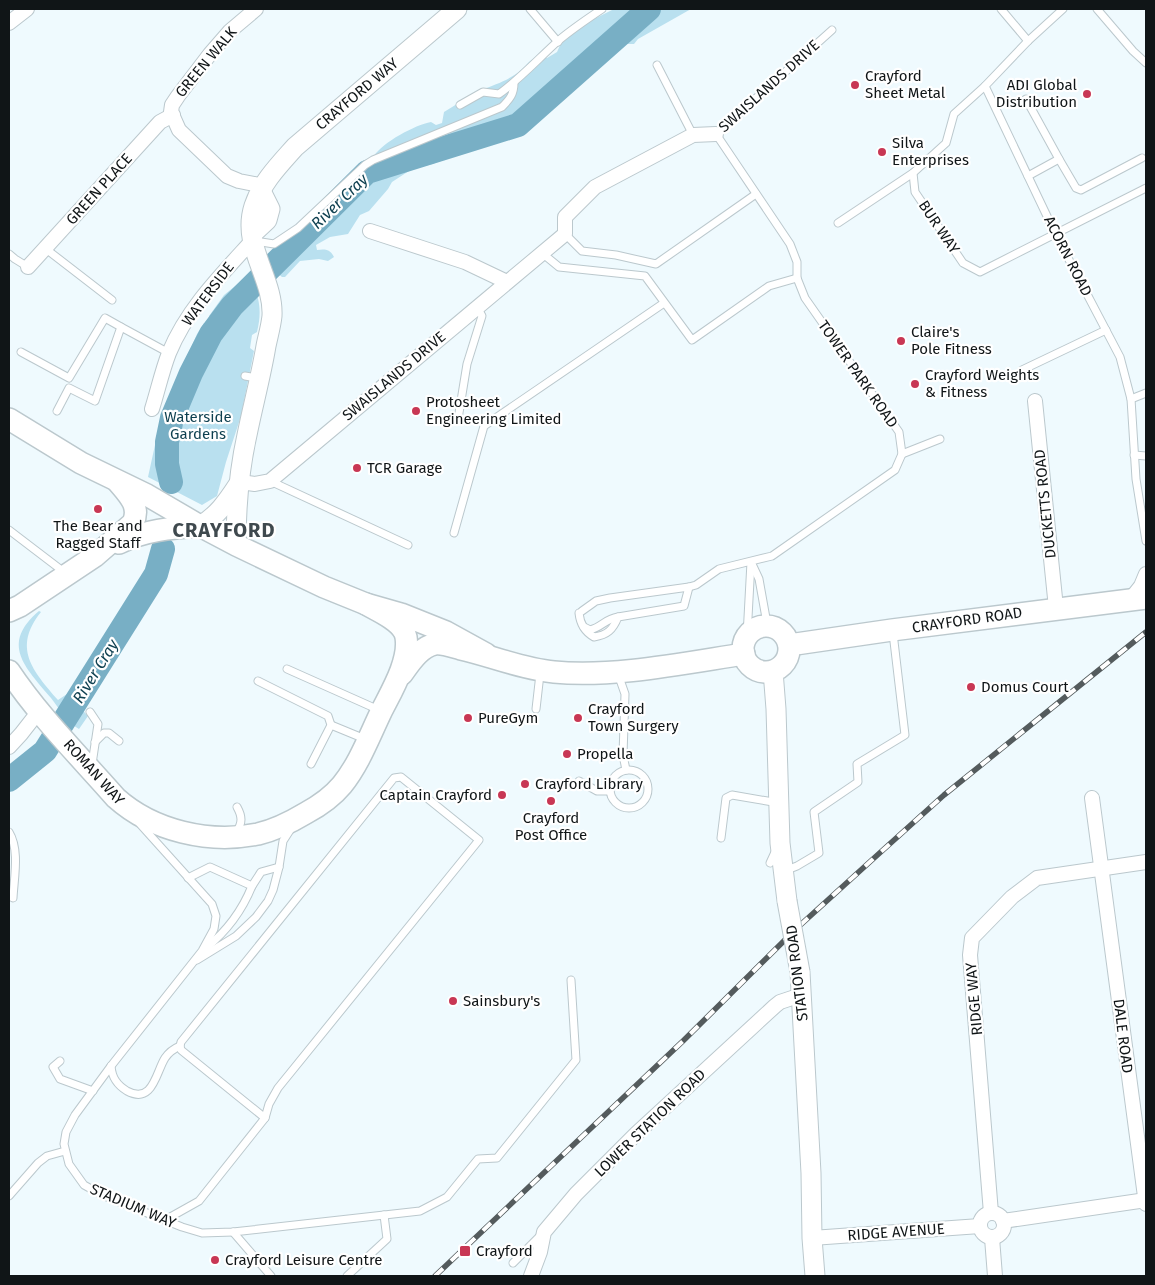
<svg xmlns="http://www.w3.org/2000/svg" width="1155" height="1285" viewBox="0 0 1155 1285" font-family="'Fira Sans',sans-serif">
<rect width="100%" height="100%" fill="#effafe"/>
<g fill="#b9e0ef">
<path d="M614,9H691L638,39L634,44H623L614,50L597,68L572,87L562,92L514,135L495,143L474,146L433,164L412,169L392,182L388,189L369,211L360,215L348,234L330,237L316,245L317,250C325,249 330,249 334,257L328,261L319,259L300,261L285,277H282L277,273L276,254L281,243L297,238L322,208L340,203C345,187 361,180 370,167C372,164 372,159 374,156C383,142 415,125 431,122L436,125L442,123L444,112C456,105 468,96 481,90C494,85 504,82 516,74C529,66 529,54 547,58L557,52L561,43L581,21L596,18Z"/>
<path d="M250,274C258,297 263,307 257,332L252,335L250,348L254,351L241,416L226,462L217,496L202,505L148,477L162,413L197,334L204,323L206,324L211,318L209,316L224,295Z"/>
<path d="M39,611L41,612C12,648 33,671 58,700L67,694L88,716L79,729C67,723 59,708 51,698C25,667 0,644 39,611Z"/>
</g>
<g fill="none" stroke-linecap="round" stroke-linejoin="round">
<g stroke="#78afc5" stroke-width="24">
<path d="M171,482L167,464V442L172,418L191,373L211,334L232,306L367,172L518,125L649,9"/>
<path d="M9,780L45,751L156,574L163,549"/>
</g>
<g stroke="#bbc8cd" stroke-width="9">
<g id="lane">
<path d="M530,9L558,42"/>
<path d="M1001,9L1028,41"/>
<path d="M1063,9L1028,41L985,86L1056,235L1120,357L1131,399L1136,479L1146,541"/>
<path d="M1097,9L1133,51L1146,63"/>
<path d="M657,65L693,135"/>
<path d="M985,86L954,114L946,143L913,173L915,192L963,263L980,272L1146,188"/>
<path d="M1026,99L1059,159L1028,176"/>
<path d="M460,105L483,92L499,94C521,78 538,59 558,41C572,29 587,19 602,9"/>
<path d="M1059,159L1076,188L1081,190L1142,158"/>
<path d="M838,223L913,173"/>
<path d="M565,234L582,251L616,255L656,264L756,194"/>
<path d="M255,241L274,244L298,228L365,165L373,160L502,107C510,99 514,94 514,83"/>
<path d="M46,249L112,300"/>
<path d="M542,253L559,267L645,276L692,340L769,286L797,278"/>
<path d="M9,254L15,259L28,267"/>
<path d="M21,352L69,378L105,318L121,327"/>
<path d="M1022,370L1106,330"/>
<path d="M245,376L257,378"/>
<path d="M1131,399L1146,393"/>
<path d="M57,411L69,388L95,401L121,327L169,353"/>
<path d="M458,419L467,364L482,316L477,307"/>
<path d="M902,454L940,439"/>
<path d="M1134,455L1146,456"/>
<path d="M270,481L408,545"/>
<path d="M9,530L64,572"/>
<path d="M454,533L484,426L664,303"/>
<path d="M752,564L759,579L766,618L772,627"/>
<path d="M582,611L596,601L610,598L689,587L696,585L719,569L772,556L895,470L902,454L899,432L805,298L797,278V262L790,244L716,134L832,30"/>
<path d="M579,613C580,623 585,632 594,637C607,635 613,630 618,617L684,606L689,587"/>
<path d="M584,627L590,630C602,627 605,619 618,617"/>
<path d="M747,636L751,562"/>
<path d="M287,669L379,710"/>
<path d="M618,674L625,694L623,755L626,770"/>
<path d="M258,681L328,716L331,725L311,764"/>
<path d="M536,709L540,674"/>
<path d="M90,712L98,724L92,764"/>
<path d="M331,725L365,739"/>
<path d="M95,742L104,733H109L119,741"/>
<circle cx="629" cy="789" r="19"/>
<path d="M401,777L479,840L278,1088L269,1104L265,1118L181,1050L180,1046L181,1042L394,778Z"/>
<path d="M579,781L597,791H610"/>
<path d="M140,824L212,904L216,916L214,929L202,951L111,1066L75,1115L66,1132L64,1144L69,1164L84,1185L102,1195L182,1227L202,1233L233,1232L420,1211L447,1197L478,1159L497,1158L576,1060L571,980"/>
<path d="M9,832C20,850 14,878 13,898"/>
<path d="M236,832C243,823 242,816 237,807"/>
<path d="M721,838L726,798L732,795L779,803"/>
<path d="M770,863L776,850"/>
<path d="M784,871L797,866L819,853L814,812L858,782L857,764L905,735L893,633"/>
<path d="M188,878L210,867L252,886C242,911 227,931 206,948"/>
<path d="M252,886L261,872L279,867"/>
<path d="M197,960L236,936L256,917L268,901L273,890L279,867L283,841L292,827"/>
<path d="M60,1061L53,1067L60,1079L93,1091"/>
<path d="M111,1066C112,1078 117,1085 127,1091C153,1105 156,1072 165,1058C169,1052 173,1049 180,1046"/>
<path d="M9,1196L38,1163L47,1156L65,1151"/>
<path d="M165,1220L199,1201L265,1118"/>
<path d="M233,1232L271,1276"/>
<path d="M513,1263L542,1234"/>
<path d="M347,1276L387,1239L384,1215"/>
</g>
</g>
<g stroke="#bbc8cd" stroke-width="16">
<g id="street">
<path d="M256,9L230,31L210,54L178,96L172,105L171,112L179,130L227,176L239,181L264,186"/>
<path d="M9,23L27,9"/>
<path d="M370,231L465,262L507,282"/>
<path d="M28,267L160,122L173,115"/>
<path d="M1035,401L1056,608"/>
<path d="M152,409C158,390 162,371 169,353C187,309 221,275 252,241"/>
<path d="M240,482L255,484L270,481L565,234V217L595,187L693,135L716,134"/>
<path d="M1130,600L1141,586L1146,574"/>
<path d="M9,747L21,734L39,711"/>
<path d="M1092,798L1146,1204"/>
<path d="M991,1213L970,955L972,938L1012,897L1037,878L1146,862"/>
<circle cx="992" cy="1225" r="12"/>
<path d="M1003,1221L1146,1200"/>
<path d="M812,1238L980,1226"/>
<path d="M992,1238L995,1276"/>
<path d="M531,1276L540,1252L544,1232L576,1194L636,1134L775,1006L780,1002L801,995"/>
</g>
</g>
<g stroke="#bbc8cd" stroke-width="21">
<g id="secondary">
<path d="M252,234L267,220L270,209L261,191"/>
<path d="M200,526C217,516 227,502 238,485"/>
<path d="M236,545C236,508 239,471 247,435C253,405 261,376 266,346C268,336 271,326 272,316C274,278 241,246 254,206C262,182 279,165 295,147L457,9"/>
<path d="M773,671L776,709L780,843L787,901"/>
<path d="M800,972L811,1173L812,1238L815,1276"/>
</g>
</g>
<g stroke="#bbc8cd" stroke-width="24">
<g id="primary">
<path d="M9,419L81,463L147,495L200,526L236,545L324,587L366,604L401,614L446,632L486,654"/>
<path d="M119,543C145,530 171,528 200,526"/>
<path d="M9,611L20,606L95,556L133,523C141,506 128,494 118,482"/>
<circle cx="766" cy="649" r="23"/>
<path d="M789,645L892,630L1146,598"/>
<path d="M9,671C39,716 80,757 116,798C153,831 209,844 258,834C275,830 291,822 306,813C319,806 332,797 342,785C359,764 369,737 381,712C391,692 410,661 406,637C403,621 379,612 366,604"/>
<path d="M402,674C410,663 420,647 435,644C443,643 453,647 461,649C492,656 522,669 554,672C612,678 685,663 744,654"/>
</g>
</g>
<use href="#lane" stroke="#fff" stroke-width="7"/>
<use href="#street" stroke="#fff" stroke-width="14"/>
<use href="#secondary" stroke="#fff" stroke-width="19"/>
<use href="#primary" stroke="#fff" stroke-width="21"/>
<g stroke="#545b5d" stroke-width="5.5">
<path id="rail" d="M435,1276L683,1041L797,928L873,859L944,795L1146,632"/>
</g>
<use href="#rail" stroke="#fff" stroke-width="4" stroke-dasharray="11" stroke-linecap="butt"/>
<g stroke="#bbc8cd" stroke-width="21" stroke-linecap="butt">
<path id="secondary-bridge" d="M787,901L800,972"/>
</g>
<use href="#secondary-bridge" stroke="#fff" stroke-width="19"/>
</g>
<g fill="#c83754" stroke="#fff" stroke-width="2">
<circle cx="855" cy="85" r="5"/>
<circle cx="1087" cy="94" r="5"/>
<circle cx="882" cy="152" r="5"/>
<circle cx="901" cy="341" r="5"/>
<circle cx="915" cy="384" r="5"/>
<circle cx="416" cy="411" r="5"/>
<circle cx="357" cy="468" r="5"/>
<circle cx="98" cy="509" r="5"/>
<circle cx="971" cy="687" r="5"/>
<circle cx="468" cy="718" r="5"/>
<circle cx="578" cy="718" r="5"/>
<circle cx="567" cy="754" r="5"/>
<circle cx="525" cy="784" r="5"/>
<circle cx="502" cy="795" r="5"/>
<circle cx="551" cy="801" r="5"/>
<circle cx="453" cy="1001" r="5"/>
<rect x="459" y="1245" width="12" height="12" rx="2.5"/>
<circle cx="215" cy="1260" r="5"/>
</g>
<g text-anchor="middle" stroke-width="4.5" stroke-linejoin="round" paint-order="stroke">
<g font-size="15" fill="#101517" stroke="#fff">
<text transform="translate(206 62) rotate(-50)" y="5">GREEN WALK</text>
<text transform="translate(769 86) rotate(-42)" y="5">SWAISLANDS DRIVE</text>
<text transform="translate(357 94) rotate(-40)" y="5">CRAYFORD WAY</text>
<text transform="translate(99 189) rotate(-48)" y="5">GREEN PLACE</text>
<text transform="translate(939 227) rotate(56)" y="5">BUR WAY</text>
<text transform="translate(1068 256) rotate(63)" y="5">ACORN ROAD</text>
<text transform="translate(208 294) rotate(-53)" y="5">WATERSIDE</text>
<text transform="translate(858 374) rotate(55)" y="5">TOWER PARK ROAD</text>
<text transform="translate(394 376) rotate(-40)" y="5">SWAISLANDS DRIVE</text>
<text transform="translate(1045 504) rotate(-96)" y="5">DUCKETTS ROAD</text>
<text transform="translate(967 620) rotate(-8)" y="5">CRAYFORD ROAD</text>
<text transform="translate(94 772) rotate(48)" y="5">ROMAN WAY</text>
<text transform="translate(797 973) rotate(-97)" y="5">STATION ROAD</text>
<text transform="translate(974 999) rotate(-95)" y="5">RIDGE WAY</text>
<text transform="translate(1123 1036) rotate(83)" y="5">DALE ROAD</text>
<text transform="translate(650 1123) rotate(-44)" y="5">LOWER STATION ROAD</text>
<text transform="translate(133 1206) rotate(23)" y="5">STADIUM WAY</text>
<text transform="translate(896 1232) rotate(-4)" y="5">RIDGE AVENUE</text>
</g>
<g font-size="15" fill="#101517" stroke="#fff" text-anchor="start">
<text x="865" y="81">Crayford<tspan x="865" dy="17">Sheet Metal</tspan></text>
<text x="1077" y="90" text-anchor="end">ADI Global<tspan x="1077" dy="17">Distribution</tspan></text>
<text x="892" y="148">Silva<tspan x="892" dy="17">Enterprises</tspan></text>
<text x="911" y="337">Claire's<tspan x="911" dy="17">Pole Fitness</tspan></text>
<text x="925" y="380">Crayford Weights<tspan x="925" dy="17">&amp; Fitness</tspan></text>
<text x="426" y="407">Protosheet<tspan x="426" dy="17">Engineering Limited</tspan></text>
<text x="367" y="473">TCR Garage</text>
<text x="98" y="531" text-anchor="middle">The Bear and<tspan x="98" dy="17">Ragged Staff</tspan></text>
<text x="981" y="692">Domus Court</text>
<text x="588" y="714">Crayford<tspan x="588" dy="17">Town Surgery</tspan></text>
<text x="478" y="723">PureGym</text>
<text x="577" y="759">Propella</text>
<text x="535" y="789">Crayford Library</text>
<text x="492" y="800" text-anchor="end">Captain Crayford</text>
<text x="551" y="823" text-anchor="middle">Crayford<tspan x="551" dy="17">Post Office</tspan></text>
<text x="463" y="1006">Sainsbury's</text>
<text x="476" y="1256">Crayford</text>
<text x="225" y="1265">Crayford Leisure Centre</text>
</g>
<g font-size="15" fill="#0d3f4f" stroke="#fff">
<text x="198" y="422">Waterside<tspan x="198" dy="17">Gardens</tspan></text>
</g>
<g font-size="16" font-style="italic" fill="#104151" stroke="#fff">
<text transform="translate(339 201) rotate(-44)" y="6">River Cray</text>
<text transform="translate(95 671) rotate(-58)" y="6">River Cray</text>
</g>
<g font-size="20" font-weight="bold" letter-spacing="1" fill="#3f494e" stroke="#fff">
<text x="224" y="537">CRAYFORD</text>
</g>
</g>
<rect width="1155" height="1285" fill="none" stroke="#101517" stroke-width="20"/>
</svg>
